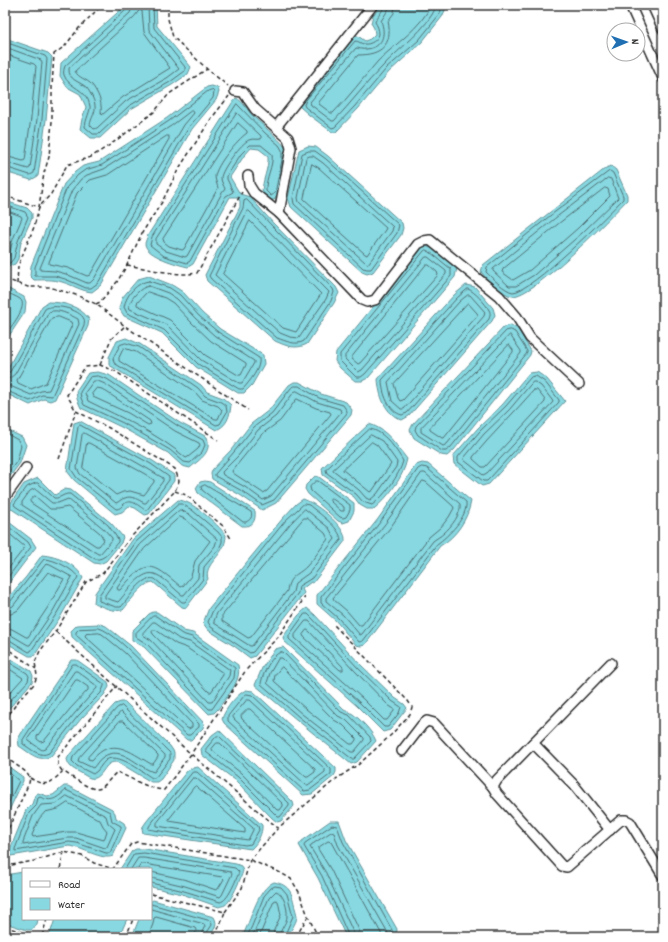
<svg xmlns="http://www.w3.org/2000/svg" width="668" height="942" viewBox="0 0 668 942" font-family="Dekko,sans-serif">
<rect width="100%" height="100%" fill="#fff"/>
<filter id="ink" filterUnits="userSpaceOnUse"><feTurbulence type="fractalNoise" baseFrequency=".025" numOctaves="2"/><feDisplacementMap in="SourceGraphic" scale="8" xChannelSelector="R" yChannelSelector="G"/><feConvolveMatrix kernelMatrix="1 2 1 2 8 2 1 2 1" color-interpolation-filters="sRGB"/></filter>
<g filter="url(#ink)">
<g fill="#87d8e1" stroke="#629398">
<path d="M126,5H156L157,26L191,67L188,74L172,85L131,109L100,138H91L80,129L82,119L86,107L80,94L67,87L60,76L61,63Z"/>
<path d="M382,5L447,6L442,17L422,42L389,72L358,109L336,132H332L309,115L299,106L303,98L354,36H358L365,41L370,39L375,34L374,28L371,23L373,15Z"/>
<path d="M5,38L48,53L52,57L46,120L38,176L31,180L5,172Z"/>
<path d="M212,86L218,88L219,92L216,100L192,129L101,285L92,292C81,291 73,285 62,282C53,279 44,280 34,280L30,276L31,266L64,184L75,172L83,166L99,162L167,118L207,87Z"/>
<path d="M236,98C243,101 248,111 253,116C259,122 284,143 286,149C288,158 284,169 283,177C281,186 280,193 274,200H269L262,193C262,180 269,169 268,156L259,149L251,148L244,156L230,177L240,194L250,197L273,223L336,287L339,293L334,303L307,344C296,350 286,346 275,341L207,281L205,275L240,207V201L237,197H230L193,264L188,267C179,265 146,256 145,244C145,242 147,238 148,235L234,100Z"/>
<path d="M308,146L316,147L328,156L402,223L403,228L401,235L373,272L367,274L362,272L291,207L288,198L299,150Z"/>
<path d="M611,166L616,170L627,195V200C610,218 534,297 512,296C503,295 486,279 481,272L483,265L606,168Z"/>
<path d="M5,201L27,208L32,213V218L21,242L18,259L15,264L7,267H5Z"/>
<path d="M425,246L432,248L457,268L455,277L368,378L362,381H355L340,368L335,361L336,352L421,248Z"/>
<path d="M149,276L172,285L183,292L202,313L220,329L263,355L264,364L252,385L244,393H238L196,367L162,333L124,316L119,308L122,298L138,279Z"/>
<path d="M466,285L475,287L493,308L495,315L492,321L409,416L402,420C385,414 379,396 378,379L454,295Z"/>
<path d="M5,287L24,297L26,302L25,312L5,342Z"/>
<path d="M48,302C63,302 80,306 89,319L88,326L55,399L50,401L44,399L30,405L5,393V373L42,306Z"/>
<path d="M511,325L518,329L531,351L530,355L454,450L447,456L441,455L414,438L410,430L413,424L504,327Z"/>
<path d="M126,338L140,344L201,385L207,392L223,398L231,405C230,416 227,426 216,430L109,365V357L117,341Z"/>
<path d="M98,372L109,375L180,423L207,437C212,453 201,458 190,468L182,466L168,453L121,427L81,408L77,399L76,391L88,373Z"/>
<path d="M537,372L547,379L565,401L489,484L482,486L454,464L453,456L478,428L503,404L529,373Z"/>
<path d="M294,382H299L321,394L346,402L352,410L351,415L276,503L262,510L240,495L212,479L211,474L212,470L231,450L251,424L269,410L289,385Z"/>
<path d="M80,421L153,461L174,475V481L149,514L145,515L135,508L129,506L122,512L115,514L74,480L67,471L74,423Z"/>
<path d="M369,424C387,429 396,445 407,459C403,478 389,496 374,509H367L360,505L354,497L323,475L322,468Z"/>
<path d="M5,429L22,437L26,445L20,463L5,483Z"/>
<path d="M422,463L428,464L471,501C468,519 456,537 440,546L365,645L361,646L356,645L336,621L317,604V595L378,519L416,465Z"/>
<path d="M315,476L319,477L354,503V511L349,521L343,523L338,521L308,494L305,489L306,485Z"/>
<path d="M38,478L55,495L65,489L71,490L111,523L123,537L121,543L106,561L100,564L94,563L10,508V504L24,484Z"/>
<path d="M205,481L210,482L255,511C256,521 253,527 242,526L198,493L196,488L200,482Z"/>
<path d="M303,499C315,503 340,522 344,535C345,535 345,541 345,541L313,583L311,582L302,589L304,593L255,656L250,658L234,646L208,630L203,623L209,608L283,518L296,504Z"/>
<path d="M178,500C192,500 217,524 226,535C226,556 203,563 208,579L186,608L182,607L153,582C142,583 130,602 123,610C112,612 103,607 94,603L95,593L133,539Z"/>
<path d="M5,519L31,539L36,547L5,588Z"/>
<path d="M42,555C56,556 77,564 83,578L61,616L34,656H29L5,642V601L26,577Z"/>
<path d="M307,608L315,615L361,665L395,698L404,704L407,708L390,730L383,732L357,706L284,641L283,637C290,628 297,614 307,608Z"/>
<path d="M153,612H157L184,631L193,633L238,665C242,682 227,696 218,709L214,713L209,714L144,647L132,640V631L149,614Z"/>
<path d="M100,624L106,626L131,646L204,723L203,728L191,740H187L72,637L71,631L77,625Z"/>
<path d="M283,647L344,709C355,713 372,730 376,741L357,762L351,764L297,720L255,685L262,668L275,649Z"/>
<path d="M5,655L31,671L33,676L32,682L5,713Z"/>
<path d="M71,660H77L108,682L109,687L104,695L81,719L51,756C39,763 30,753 19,746L18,739L22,732Z"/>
<path d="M246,690L253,691L336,768V772L334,776L312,794L303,795L224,723L222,719C225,709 237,694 246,690Z"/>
<path d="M121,702H125L170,746L174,752V760L161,779L157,782H151L118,762C115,762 112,762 109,764C103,768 100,781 90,778C87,777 83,774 79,772C73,769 68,766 67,759L70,754L115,704Z"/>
<path d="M219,730L293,802L294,806L281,821L277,822L272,818L235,780L202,755L201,749L212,735Z"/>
<path d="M5,764L23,777V781L5,819Z"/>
<path d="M198,767L262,825C263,833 257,844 251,849L143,833L142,828L146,822L187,771L192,768Z"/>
<path d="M64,786H68L112,809L115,813L116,818L124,823L126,828L113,856C102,861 82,847 69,846L11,856L9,852L26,810L32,804L35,795L38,793L47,796L53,795Z"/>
<path d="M330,821H339L346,840L397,929L396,937H346L318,878L299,845L302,841Z"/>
<path d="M136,849H145L236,864L241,866L243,871C241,878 231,902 225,905C224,906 220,906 219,907L182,894L151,887V869H120L132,851Z"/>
<path d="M23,872V919H38L37,924L32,930H27L5,923V875Z"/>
<path d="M274,882C290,885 292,893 295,908C296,911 297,915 297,917C296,924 290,931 287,937H242C251,921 257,889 274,882Z"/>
<path d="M153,900L214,917C219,925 213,931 209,937H132L139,919H151V901Z"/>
<path d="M55,919H127L119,937H49Z"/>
</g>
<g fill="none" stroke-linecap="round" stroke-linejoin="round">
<g stroke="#507074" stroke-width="1">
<path d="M128,5L126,10L65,66C64,68 63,73 64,75C68,88 87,88 90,106C91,110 85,121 85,127L93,134H99L129,106L170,82L185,71V67L154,28L153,5"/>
<path d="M133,5L130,13L69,68C68,81 80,81 87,88C90,92 95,101 95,106C96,112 91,118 90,125L94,129L97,128L126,101L167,78L179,69L149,30L148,5"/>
<path d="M384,5C384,11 377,16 375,22C377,25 379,29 379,34C378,40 370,45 364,44C361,44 359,41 355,41L306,100L304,105L305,107L332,128L335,127L355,106L386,69L419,40L439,15L443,5"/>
<path d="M389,5L388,10L381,21C386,34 383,48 366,49C362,50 359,48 356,48L310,102L311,105L332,121H334C351,103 366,83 383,66C401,46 426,31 437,5"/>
<path d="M395,5L394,13L388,21C393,45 381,55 358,55L319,102V104L331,113H333C349,97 363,78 378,61C395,44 421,28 431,5"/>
<path d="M140,10L142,11L144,32L170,68L123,97L102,115C100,111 102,110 101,106C101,99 96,90 92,85C87,79 78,78 75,71L134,17Z"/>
<path d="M5,42L45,56L47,59L42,119L34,173L30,175L5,167"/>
<path d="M5,47L41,60L42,62L37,119L30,168L28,169L5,162"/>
<path d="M5,54L34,64L36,66L31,118L25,160L23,161L5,156"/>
<path d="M212,90L214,92L213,98L189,127L98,283L91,288H86L65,279L55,276H35V267L67,187L78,175L85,170L102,165L169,121L208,91Z"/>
<path d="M237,104L265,133L279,145L282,150V160L275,193L271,196L266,191C265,178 274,166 272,154L261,145H250L241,154L227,176V179L233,192L226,196L190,261L187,263L164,256L150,245L152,237Z"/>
<path d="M191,111H193L194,113L184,125L94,279L90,283H87L66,274L55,271L40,270V268L72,190L81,179L87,175L104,169L171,126Z"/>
<path d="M237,113L261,136V139C257,140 253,138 249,140C242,142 221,170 221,178C221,182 224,186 225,189L222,193L187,256L185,257L166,251L156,244V239Z"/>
<path d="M238,123L247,131V133C237,140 217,164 215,176C215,180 217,184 218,188L184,249L182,250L169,246L164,242L163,239Z"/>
<path d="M167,136H169V139L90,275L87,276L68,268L49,264V262L77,193L90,180L107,175Z"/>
<path d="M309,151H315L326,159L399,225L397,233L371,269H367L363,268L294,204L293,198L302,154Z"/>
<path d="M310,156H313L323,163L393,227L392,231L368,264L366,263L299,202L298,198L306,158Z"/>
<path d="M312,164L319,168L386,228L385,230L367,255L365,254L304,199Z"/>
<path d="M610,171L613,173L623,196V199C608,215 531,292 513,292C505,291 491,277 486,272L487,267L551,215Z"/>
<path d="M608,178L611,179L618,198L582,233L534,275L516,286H509L493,271V269L554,219Z"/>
<path d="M605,188L608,189L610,196L578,228L530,270L513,280L502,272L503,269L558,224Z"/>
<path d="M247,200L333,289L334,292L331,301L304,341C296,346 286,341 277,338L211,279L209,276L243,208L244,201Z"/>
<path d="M5,205L25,212L28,217L18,241L14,258L10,263H5"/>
<path d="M5,210L21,216L22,218L13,239L9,256L8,258H5"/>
<path d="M249,211L329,292L326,299L299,338L290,337L280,333L215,275L247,212Z"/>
<path d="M250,221L321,294L296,332L283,328L223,274Z"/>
<path d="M426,250L430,252L451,269V276L365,374L361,377H356L340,361V354L424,251Z"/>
<path d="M426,257H428L446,271V274L362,370L358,372L345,359V356Z"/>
<path d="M426,265H429L437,272L438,275L360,363L358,364L352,359V357Z"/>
<path d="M149,281L170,288L180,295L199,316L218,332L259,358C261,368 250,381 243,389H239L198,364L164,330L127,313L124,307C126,295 137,282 149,281Z"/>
<path d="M149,286L168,293L177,299L196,319L215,336L254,361V363L242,383H239L201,360L167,325L130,309L129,306C131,298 140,287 149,286Z"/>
<path d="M468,289C474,291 486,304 489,310C491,313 490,316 489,319L407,413L402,415C389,412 382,393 382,380L457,298Z"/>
<path d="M5,292C9,294 16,296 20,299C29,306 10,328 5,335"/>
<path d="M148,292L165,298L173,303L192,323L211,341L246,363V365L241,375H238L205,355L170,320L137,305V303L146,293Z"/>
<path d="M468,295H470L485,312L484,316L404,409H401L392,401L388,382L460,301Z"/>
<path d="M468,303L477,313L478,315L403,400L400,401L398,398L394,384Z"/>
<path d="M59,317L71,322L72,325L46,383L31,389L18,383L17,380L52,318Z"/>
<path d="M511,330L515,332L527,351V353L451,447L446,451H442L418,435L415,430L416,426L506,331Z"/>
<path d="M510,335L521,351V353L447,444L443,446L421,432V428Z"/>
<path d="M126,343L139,347L198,388L205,396L221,402L226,406L227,412L220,424L216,425L114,363L113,358L120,345Z"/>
<path d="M509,345L513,350V352L444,438H442L430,430V428Z"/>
<path d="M124,348L136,352L195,392L202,400L218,406L222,410L218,419H215L119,361V358Z"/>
<path d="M5,374L10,372L45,309C53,303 80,309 84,319C85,321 84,323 84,325L52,396L42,395L30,401L5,390"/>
<path d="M98,376L107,379L178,426L203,440L205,445L202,452L190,463L184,462L170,450L123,423L84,405L81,398L80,392L90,377Z"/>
<path d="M536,376L545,382L559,400V402L491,477L487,481H483L458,462V457L480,431L506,406L531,377Z"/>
<path d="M5,379L10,378L15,374L49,312C58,308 70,315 78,319L79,324L49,390L41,391L31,395L10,386L5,385"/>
<path d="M94,381H98L105,384L175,431L199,443L200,445L198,449L188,457L186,458C157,433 122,418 88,401L85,393Z"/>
<path d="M533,382H535L541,386L552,400L553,402L487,473L483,475L464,460V458L484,434L509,410Z"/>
<path d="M295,386H299L319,398L343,405L347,411V413L274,500L262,505L242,491L215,476V474L234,452L254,427L272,413L291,388Z"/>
<path d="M97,388L102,389L150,421L151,424L148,425L128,413L93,397L92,394Z"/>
<path d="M534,390H537L545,400V402L485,467H482L473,459V457C492,434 514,413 534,390Z"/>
<path d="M297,391L317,402L340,409L341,412L271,496L263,500L245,487L223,475L222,472L238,456L258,430L276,416L294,392Z"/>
<path d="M297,399L316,408L330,412L331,414L267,491L263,493L233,473L232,471L262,434L280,421Z"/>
<path d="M80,425L151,464L169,477V480L147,510H145C139,506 131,498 124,504C121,507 120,509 116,509L77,478L71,469L78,427Z"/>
<path d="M370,429C384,431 396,449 403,461C400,474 384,497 372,505L363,502L356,494L327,473L326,470Z"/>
<path d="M5,433L18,440L21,446L17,461L5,477"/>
<path d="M84,433L148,469L163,478V481L146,503H144C139,500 131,495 125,498C121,499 119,502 116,503L80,474L77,468L82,435Z"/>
<path d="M371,435L382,441L397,462L396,467L377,494L370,500L366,498L359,490L333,470Z"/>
<path d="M372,442L377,445L391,464L373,490L370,492L343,470Z"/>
<path d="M87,443H89L145,474L154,480V482L144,495L130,491L123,492L116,495L83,468Z"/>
<path d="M422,467L427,468L466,502C468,517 448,536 437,544L363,641L359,642L339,619L321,603V597L381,521L418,469Z"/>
<path d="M422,473H425L460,504C462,513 451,527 444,533C441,536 437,538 433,541L362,634L360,635L343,615L326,601V598L385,524Z"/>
<path d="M316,481H318L350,505V510L346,517L343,518L340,517L311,491L310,487Z"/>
<path d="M423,481L426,482L453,506L454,508L449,517L441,527L429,537L362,625H359L347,611L334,600L333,598L390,528Z"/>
<path d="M36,483H38L54,498C60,499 64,493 70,494L108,525L118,539V542C112,548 105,561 95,559L15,506L14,504L27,487Z"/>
<path d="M205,485L251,512C253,517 250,520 246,522H243L202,490L201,487Z"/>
<path d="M35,489L52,503H58L68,499L104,529L112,538V540L100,554H98L22,505V502L30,491Z"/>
<path d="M35,496L50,509H57L68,507L100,533L104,540L99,546H96L31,503L30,501Z"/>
<path d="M331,498L344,507V511H341L330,501Z"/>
<path d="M179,504H182L192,510L218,532L222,537V542L219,549L204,567L203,579L185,602H182L155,579C141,575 130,598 121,607H116L99,601V595L136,542Z"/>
<path d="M304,504L309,505C318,513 340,527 341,540L312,578L299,586L298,593L253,652L250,653L211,627L208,622L213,610L286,520Z"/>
<path d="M305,509L329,528L335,539L309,573L295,583L293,592L252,646H250L214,623V621L217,613L290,524Z"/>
<path d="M180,510L189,514L217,539L215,546L199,565L198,578L184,595H182C174,589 166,579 157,575C142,567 127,593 118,602L105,598V595L140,545Z"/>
<path d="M180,517L185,519L210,541L195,561L191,576L183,586L181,587C151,561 147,559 120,590H118L117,588L144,549Z"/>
<path d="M304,518H307L325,533L328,539C321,548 314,559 306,567C297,576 289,575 287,591L251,637L248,638L222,621V616Z"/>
<path d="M5,524L28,542L31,547L5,581"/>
<path d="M5,530L25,547L5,573"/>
<path d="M5,604L10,602L44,559C54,559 73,569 78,577L57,613L31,651L29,652L8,639H5"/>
<path d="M5,609L9,608L13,606L46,564L50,565L72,577L53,611L30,645H28L11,635L5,634"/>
<path d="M305,614H308L312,618L358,668L392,701L401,707L399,713L388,727H384L360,703L289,639V636Z"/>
<path d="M5,615L11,614L18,610L48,572L64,579L48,607L28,637H26L12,629L5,628"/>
<path d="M153,616H156L182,634L192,637L235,668L234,678L212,709H209L147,644L136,637V633Z"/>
<path d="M306,621H309L355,671L388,705L394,709V711L387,720H384L363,699L295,638V635Z"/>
<path d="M153,622H155L179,639L190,642L230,670L229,676L212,702H209L151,640L143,635V633Z"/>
<path d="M99,628C120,633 181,705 199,724V727L190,735H187L76,635V632L79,629Z"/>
<path d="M154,630H156L176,644L187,648L223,673V675L211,692H209L153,634L152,632Z"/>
<path d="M307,630L309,631L343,667V670H340L304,637L303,635Z"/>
<path d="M99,633L102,634L125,653L192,724V727L189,729L187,728L85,636L86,634Z"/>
<path d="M281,652H283L341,712L349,715L370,737L371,741L354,759H352L299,717L261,684C262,675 272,654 281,652Z"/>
<path d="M279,658H282L338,716L346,720L364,738V740L354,752H351L302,714L267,683L270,673Z"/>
<path d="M5,660L27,673L29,676L28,681L5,706"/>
<path d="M73,664H76L104,684V686L101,693L78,716L49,753C40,758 31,749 23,744V740Z"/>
<path d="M5,666L23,678L5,698"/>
<path d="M282,667L334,720L343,725L356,738V740L353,744H350L306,709L274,681L275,675Z"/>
<path d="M75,671H77L97,686V688L75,713L45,749L42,750L29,741L28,739Z"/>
<path d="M76,680H78L88,687V690L70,709L44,741L41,742L37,739V737Z"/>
<path d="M247,694L252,695L331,769V774L310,790L304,791L228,721V716L244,696Z"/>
<path d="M247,700H250L325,769V772L308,785H306L234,719L233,717Z"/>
<path d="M122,706L170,753V759L155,778H152C141,771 118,752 106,760C101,764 99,771 93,774L77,766L72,761L73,757L117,708Z"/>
<path d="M248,709H250L315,769V772L308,777H306L242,719L241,716Z"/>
<path d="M121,712L165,755V757L154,772C138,768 122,744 103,757C99,759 96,765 93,768L78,761L79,758Z"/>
<path d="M120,721H123L158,755V757L153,764H151C129,751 112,736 92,760L88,759V757Z"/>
<path d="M217,736H219L289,803V806L280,817H278L238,777L206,752V749Z"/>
<path d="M217,743H220L283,804V806L280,810H277L241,773L213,751L212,749Z"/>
<path d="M5,769L19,781L5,810"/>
<path d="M193,772H197L258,826L259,830L251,844L245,845L148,829L150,825Z"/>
<path d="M193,778H196L253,828V830L248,840L157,826V823Z"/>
<path d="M196,786L245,829V833L169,821V819L194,787Z"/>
<path d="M66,790L110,812L112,821L121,826V828L110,853H106L77,843L69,842L15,851V849L29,813L36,806L38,798L40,797C52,803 57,798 66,790Z"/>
<path d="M67,796L106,816L108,823L115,829L107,847L105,848L76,838H68L23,845V842L33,816L41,805L56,804Z"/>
<path d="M68,803L100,820L103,826L107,831L104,840L76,832H67L33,837L32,835L39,819L45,812L58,809Z"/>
<path d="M125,869L134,854L144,853L235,868L239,872C236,880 228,901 220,902L184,891L151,883"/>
<path d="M131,869L138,858H144L231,872L232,874L222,895L220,897L185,886L151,878"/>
<path d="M138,869L141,864H144L222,877L224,879L218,889L216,890L187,880L151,872"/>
<path d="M151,904L211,921L212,925L206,934V937"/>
<path d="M151,909L204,924L205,926L202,932L201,937"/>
<path d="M148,937L153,924L154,918L156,917L195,928L196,930L195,937"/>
<path d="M247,937L252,926L264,896L271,888L275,886L281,887L287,894L293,916L284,937"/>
<path d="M252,937L269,898L276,891C283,893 288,908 287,916C287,923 280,929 279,937"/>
<path d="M259,937L274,901L276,900L278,901L281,915L274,930L273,937"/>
<path d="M349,937L322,876L304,846L305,843L332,825L337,826L343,842L392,930L393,937"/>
<path d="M354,937L353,932L326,873L310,847L311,845L331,832L334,833L338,845L387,931L388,937"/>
<path d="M360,937L359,930L331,870L318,849L319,847L328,841L331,842L381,933L382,937"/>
</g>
<g stroke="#2b2b2b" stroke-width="12">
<g id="minor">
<path d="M630,5L663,78"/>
<path d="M652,5L663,29"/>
<path d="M235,91L243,92L255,109L288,138L291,148L279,213"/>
<path d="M276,127L373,5"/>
<path d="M248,176L249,185L254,193L279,213L362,300L367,302L375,300L418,244L424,241L430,240L499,296L517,317L530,338L579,384"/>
<path d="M5,497L26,468"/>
<path d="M611,663L497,780L493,787L497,794L562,866L567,867L621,820H626L630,822L663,876"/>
<path d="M533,743L574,785L610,830"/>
<path d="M402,751L422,725L427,721L434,723L493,787"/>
</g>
</g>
<g stroke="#2b2b2b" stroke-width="1.5" stroke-dasharray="4 3" stroke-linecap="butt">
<path d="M168,5V19L173,37L207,69L228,86"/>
<path d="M5,196L39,207L44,173L49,157L52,121V87L54,54L65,46L79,28L102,5"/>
<path d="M127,265C146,268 179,277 197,273L242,192"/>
<path d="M5,279L28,287H49L76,295L96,304L125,326L248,410"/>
<path d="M17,284L18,266L34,227L39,207L51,194L67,165L91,157L110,145L154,112L169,94L207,69"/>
<path d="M96,304L100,302L117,282L127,265L142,233L162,202L178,170L211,119L229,96"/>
<path d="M100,365L111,339L125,326"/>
<path d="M59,459L76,411"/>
<path d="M175,491L186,495L223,526L232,540"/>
<path d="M56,632L191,754L278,828"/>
<path d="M5,647L36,669"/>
<path d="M5,720L19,700L34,684L37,676L35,662L40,651L55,632L86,582L103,573L131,537L175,491L179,481L175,469L109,428L76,411L67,395L85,367L100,365L115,371L218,440"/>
<path d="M5,757L26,772L30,778L29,783L5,836"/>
<path d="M62,771L58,765V757L117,686"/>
<path d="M30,778C46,788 50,784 63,771C70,776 93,793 101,788C105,786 112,776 117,772C133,779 146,788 164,790L191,754L246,670L278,637L305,597"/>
<path d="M5,863L12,865L34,861L64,852L82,856L94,863L113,869L131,844L137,842L250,860L281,873L291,879L299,892L308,916L318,937"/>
<path d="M60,869L64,852"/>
<path d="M151,894L225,912L215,937"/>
<path d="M225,912L242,888L250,860L278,828L336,779L359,764L391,735L410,714L412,707L408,701L333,624"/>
<path d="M5,927L42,937"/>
<path d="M42,936L47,919"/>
<path d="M126,937L133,919"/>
<path d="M296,937L308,916"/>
</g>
<use href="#minor" stroke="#fff" stroke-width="9"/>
</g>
</g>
<rect width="668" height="942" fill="none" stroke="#fff" stroke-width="20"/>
<rect x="10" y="10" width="648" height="922" fill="none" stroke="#2b2b2b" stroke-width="1.5" filter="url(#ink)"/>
<rect x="22" y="868" width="130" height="52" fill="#ffffff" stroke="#aaaaaa"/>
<rect x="30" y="881" width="20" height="6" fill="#ffffff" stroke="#aaaaaa"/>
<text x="58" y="888" font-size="12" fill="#2b2b2b">Road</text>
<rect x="30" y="898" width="20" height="12" fill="#87d8e1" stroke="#aaaaaa"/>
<text x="58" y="908" font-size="12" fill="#2b2b2b">Water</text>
<g transform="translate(626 42) rotate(88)"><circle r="19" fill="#ffffff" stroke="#aaaaaa"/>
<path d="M0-3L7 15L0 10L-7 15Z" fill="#1f6fb2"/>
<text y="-6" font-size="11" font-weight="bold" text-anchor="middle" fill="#2b2b2b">N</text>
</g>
</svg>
